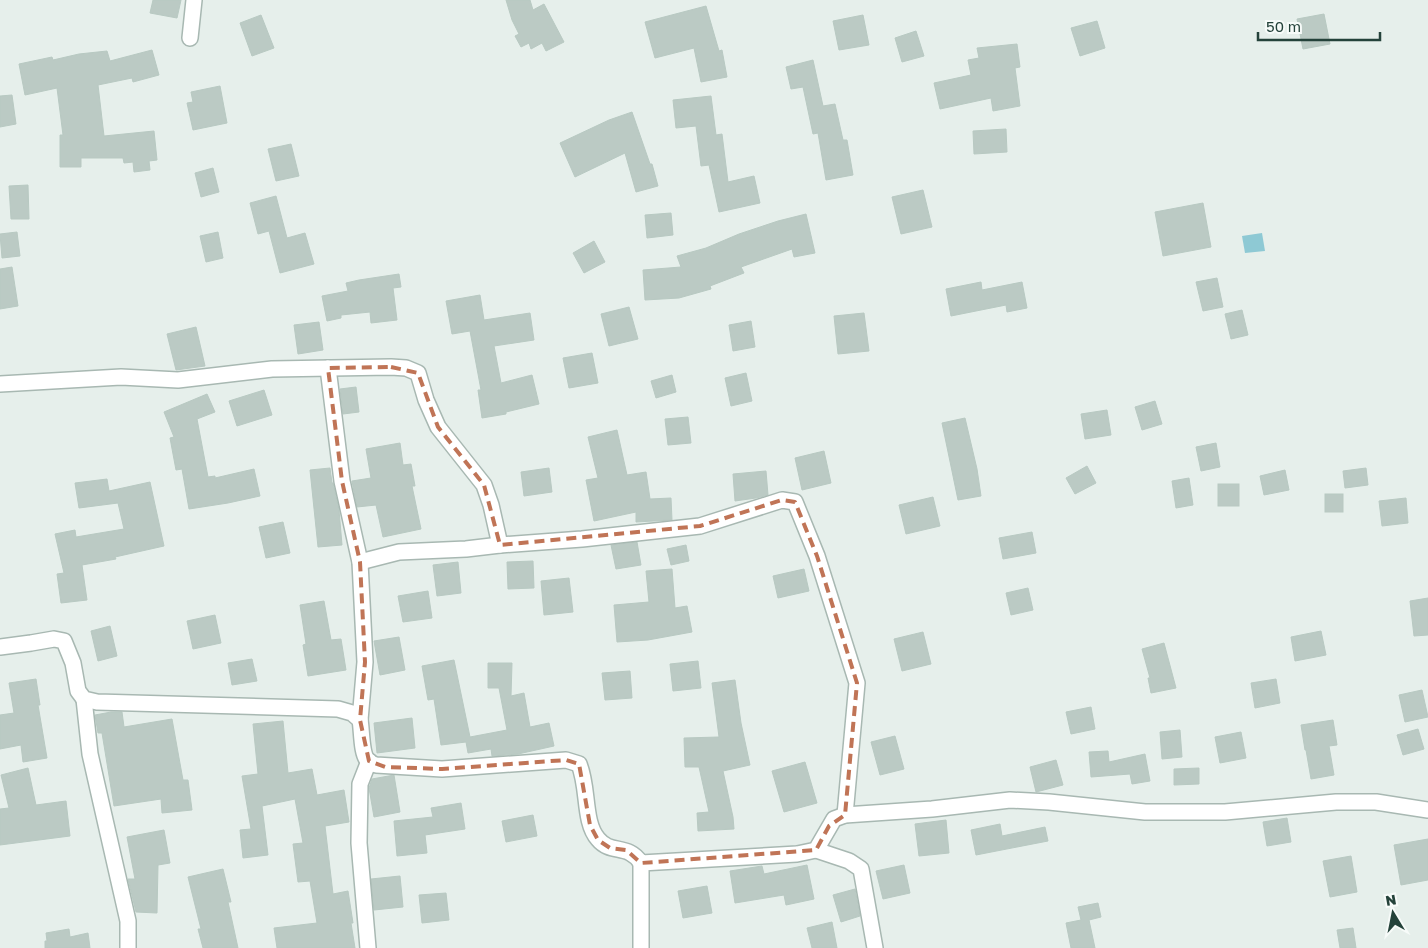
<svg xmlns="http://www.w3.org/2000/svg" width="1428" height="948" viewBox="0 0 1428 948" font-family="'Golos Text',sans-serif">
<rect width="100%" height="100%" fill="#e6efeb"/>
<path fill="#8ec9d4" d="M1262,233L1265,251L1245,253L1242,236Z"/>
<g fill="#bbcac4" stroke="#b8c9c2">
<path d="M153,0H181L177,18L150,13Z"/>
<path d="M506,0H530L533,10L544,4L564,42L546,51L542,43L531,49L529,43L521,47L515,36L519,34L512,20Z"/>
<path d="M706,6L719,51L722,50L727,77L701,82L694,48L655,58L645,22Z"/>
<path d="M1324,14L1330,44L1303,49L1297,19Z"/>
<path d="M261,15L274,48L252,56L240,23Z"/>
<path d="M863,15L869,45L839,50L833,21Z"/>
<path d="M1097,21L1105,48L1080,56L1071,28Z"/>
<path d="M916,31L924,56L902,62L895,38Z"/>
<path d="M1017,44L1020,67L1015,68L1020,106L993,111L991,98L940,109L934,83L971,75L968,60L979,58L977,48Z"/>
<path d="M152,50L159,75L133,82L132,78L98,85L104,136L154,131L157,160L149,161L150,170L134,172L133,162L124,163L123,158H81V167H60V135H63L57,88L25,95L19,64L52,57L53,60L79,54L107,51L110,61Z"/>
<path d="M813,60L823,106L835,104L843,140H847L853,175L826,180L818,133L813,134L803,87L791,89L786,67Z"/>
<path d="M220,86L227,123L193,130L187,103L193,102L191,92Z"/>
<path d="M12,95L16,124L0,127V96Z"/>
<path d="M711,96L716,135L722,134L728,182L754,176L760,203L719,212L709,165L701,166L696,126L676,128L673,100Z"/>
<path d="M632,112L650,164H652L658,186L636,192L625,153L575,177L560,143L609,120Z"/>
<path d="M1006,129L1007,152L974,154L973,131Z"/>
<path d="M291,144L299,176L276,181L268,149Z"/>
<path d="M213,168L219,192L201,197L195,173Z"/>
<path d="M28,185L29,219H11L9,186Z"/>
<path d="M923,190L932,227L901,234L892,197Z"/>
<path d="M276,196L287,238L305,233L314,264L280,273L269,231L258,234L250,203Z"/>
<path d="M1203,203L1211,247L1163,256L1155,212Z"/>
<path d="M671,213L673,235L647,238L645,215Z"/>
<path d="M806,214L815,253L794,257L792,249L741,267L744,273L710,286L711,289L679,298L645,300L643,270L681,267L677,256L706,248L739,234L778,221Z"/>
<path d="M17,232L20,256L2,258L0,234Z"/>
<path d="M218,232L223,258L206,262L200,236Z"/>
<path d="M594,241L605,262L584,273L573,253Z"/>
<path d="M12,267L18,306L0,309V269Z"/>
<path d="M399,274L401,287L393,288L397,320L371,323L370,312L341,315V318L327,321L322,296L348,291L346,283L359,280Z"/>
<path d="M1217,278L1223,307L1203,311L1196,282Z"/>
<path d="M981,282L982,290L1022,282L1027,308L1007,312L1006,305L951,316L946,289Z"/>
<path d="M480,295L484,320L530,313L534,340L494,346L501,383L532,375L539,404L506,412V414L482,418L478,390H481L470,331L452,334L446,301Z"/>
<path d="M629,307L638,339L609,346L601,314Z"/>
<path d="M1242,310L1248,335L1231,339L1225,314Z"/>
<path d="M864,313L869,351L838,354L834,316Z"/>
<path d="M751,321L755,347L733,351L729,325Z"/>
<path d="M319,322L323,350L298,354L294,325Z"/>
<path d="M196,327L205,366L176,370L167,334Z"/>
<path d="M592,353L598,383L569,388L563,358Z"/>
<path d="M746,373L752,401L731,406L725,378Z"/>
<path d="M672,375L676,392L656,398L651,381Z"/>
<path d="M356,387L359,412L343,414L340,389Z"/>
<path d="M264,390L272,415L237,426L229,401Z"/>
<path d="M207,394L215,412L197,419L208,477L215,476V478L254,469L260,496L228,503L189,509L182,469L176,470L170,438L174,437L164,412Z"/>
<path d="M1155,401L1162,424L1142,430L1135,407Z"/>
<path d="M1107,410L1111,435L1085,439L1081,414Z"/>
<path d="M688,417L691,443L668,445L665,419Z"/>
<path d="M965,418L977,469L981,496L958,500L942,423Z"/>
<path d="M617,430L627,475L646,472L650,499L671,498L672,520L636,522V512L594,521L586,480L598,478L588,437Z"/>
<path d="M400,443L403,465L411,464L415,486H412L421,529L383,537L376,505L357,507L352,481L371,478L366,449Z"/>
<path d="M1216,443L1220,467L1201,471L1196,447Z"/>
<path d="M824,451L831,483L802,490L795,458Z"/>
<path d="M1087,466L1096,483L1075,494L1066,478Z"/>
<path d="M330,468L332,483H333L339,510L342,545L318,547L310,470Z"/>
<path d="M549,468L552,492L524,496L521,472Z"/>
<path d="M1366,468L1368,485L1345,488L1343,471Z"/>
<path d="M1285,470L1289,490L1264,495L1260,476Z"/>
<path d="M766,471L768,495L756,498L735,501L733,474Z"/>
<path d="M1189,478L1193,505L1176,508L1172,481Z"/>
<path d="M107,479L109,491L150,482L164,546L115,557L116,559L82,565L87,600L61,603L57,574L64,573L55,534L75,530L76,537L124,529L118,503L79,508L75,483Z"/>
<rect x="1218" y="484" width="21" height="22"/>
<rect x="1325" y="494" width="18" height="18"/>
<path d="M933,497L940,526L906,534L899,505Z"/>
<path d="M1406,498L1408,523L1382,526L1379,501Z"/>
<path d="M283,522L290,553L266,558L259,527Z"/>
<path d="M1032,532L1036,553L1003,559L999,538Z"/>
<path d="M637,542L641,565L616,569L611,545Z"/>
<path d="M686,545L689,561L671,565L667,549Z"/>
<path d="M533,561L534,588L508,589L507,562Z"/>
<path d="M458,562L461,593L437,596L433,565Z"/>
<path d="M672,569L675,608L687,606L692,632L648,640L617,642L614,605L649,602L646,571Z"/>
<path d="M804,569L809,591L778,598L773,576Z"/>
<path d="M569,578L573,612L544,615L541,581Z"/>
<path d="M1028,588L1033,610L1011,615L1006,593Z"/>
<path d="M428,591L432,618L403,622L398,596Z"/>
<path d="M1428,598V635L1414,636L1410,601Z"/>
<path d="M324,601L331,640L341,639L346,670L308,676L303,645L306,644L300,605Z"/>
<path d="M215,615L221,643L193,649L187,621Z"/>
<path d="M110,626L117,656L98,661L91,631Z"/>
<path d="M1321,631L1326,655L1295,661L1291,637Z"/>
<path d="M923,632L931,664L902,671L894,639Z"/>
<path d="M399,637L405,670L380,675L374,641Z"/>
<path d="M1164,643L1176,688L1151,693L1148,678H1150L1142,649Z"/>
<path d="M252,659L257,681L232,685L228,663Z"/>
<path d="M454,660L470,737L507,730L499,688H488V663H512L511,696L524,693L530,727L549,723L554,746L518,754L492,756L491,749L468,753L466,742L441,745L434,699L428,700L422,666Z"/>
<path d="M698,661L701,688L673,691L670,664Z"/>
<path d="M630,671L632,698L605,700L602,673Z"/>
<path d="M36,679L40,705H38L47,758L23,762L21,745L0,749V715L14,713L9,683Z"/>
<path d="M1276,679L1280,703L1255,708L1251,683Z"/>
<path d="M735,680L741,723L750,765L723,771L733,817L734,829L698,831L697,813L709,812L699,767H685L684,738L719,737L712,683Z"/>
<path d="M1422,690L1428,717L1405,722L1399,695Z"/>
<path d="M1091,707L1095,729L1071,734L1066,712Z"/>
<path d="M111,712H122L124,727L172,719L183,780H188L192,810L162,813L161,799L114,806L102,733H98L95,715Z"/>
<path d="M412,718L415,748L377,753L374,723Z"/>
<path d="M1333,720L1337,745L1329,746L1334,775L1311,779L1306,750H1305L1301,725Z"/>
<path d="M283,721L288,773L312,769L317,795L344,790L349,822L325,826L333,894L348,891L353,923H351L355,948H277L274,928L317,923L310,881L298,882L293,844L303,843L295,799L262,806L268,855L243,858L240,830L251,829L242,776L258,774L253,724Z"/>
<path d="M1418,729L1424,749L1403,755L1397,735Z"/>
<path d="M1180,730L1182,757L1162,759L1160,732Z"/>
<path d="M1241,732L1246,758L1220,763L1215,737Z"/>
<path d="M895,736L904,769L880,775L871,742Z"/>
<path d="M1108,751L1109,762L1145,754L1150,781L1132,784L1130,774L1091,777L1089,752Z"/>
<path d="M1056,760L1063,785L1036,792L1030,767Z"/>
<path d="M805,762L817,803L784,812L772,771Z"/>
<path d="M28,768L36,805L66,801L70,836L0,845V809L9,808L1,775Z"/>
<path d="M1199,768V784L1174,785V769Z"/>
<path d="M394,775L400,812L374,817L369,788L372,779Z"/>
<path d="M461,803L465,829L425,835L427,853L397,856L394,821L433,817L431,808Z"/>
<path d="M533,815L537,836L506,842L502,821Z"/>
<path d="M1287,818L1291,842L1267,846L1263,822Z"/>
<path d="M946,820L949,853L919,856L915,824Z"/>
<path d="M1000,824L1002,836L1045,827L1048,841L976,855L971,830Z"/>
<path d="M164,830L170,863L158,865L157,913L136,912L128,879H135L127,837Z"/>
<path d="M1428,839V880L1401,885L1394,845Z"/>
<path d="M1351,856L1357,892L1330,897L1323,861Z"/>
<path d="M807,865L814,899L786,905L784,895L735,903L730,871L762,866L764,874Z"/>
<path d="M904,865L910,893L883,899L876,871Z"/>
<path d="M223,869L231,902H228L238,948H203L198,929H201L188,877Z"/>
<path d="M400,876L403,907L374,910L371,879Z"/>
<path d="M707,886L712,913L683,918L678,891Z"/>
<path d="M855,889L860,916L841,922L833,895Z"/>
<path d="M446,893L449,920L422,923L419,895Z"/>
<path d="M1098,903L1101,917L1089,920L1095,948H1071L1066,923L1081,920L1078,907Z"/>
<path d="M832,922L837,948H812L807,928Z"/>
<path d="M1353,928L1356,948H1340L1337,930Z"/>
<path d="M69,929L70,937L88,933L90,948H45V941H47L46,933Z"/>
</g>
<g fill="none" stroke-linecap="round" stroke-linejoin="round">
<g stroke="#a8b8b2" stroke-width="18">
<g id="minor">
<path d="M190,38L194,0"/>
<path d="M328,368L342,481L360,562L365,662L360,720"/>
<path d="M0,384L121,377L178,380L272,369L391,367L406,368L418,373L426,400L438,427L484,485L491,505L500,545L582,539L700,526L782,500L795,502L817,556L857,683L845,815"/>
<path d="M360,562L399,552L466,549L500,545"/>
<path d="M0,647L31,643L54,639L64,641L73,663L78,691L84,699L97,702L338,709L352,713L360,720C362,730 361,754 368,761C369,762 375,765 376,765L442,769L566,760L579,764C589,788 583,822 598,839C611,855 628,843 641,863L797,854L816,850L834,819L845,815L932,809L1010,800L1049,802L1145,812H1225L1336,802H1376L1428,810"/>
<path d="M84,699L90,754L128,921V948"/>
<path d="M816,850L849,861L861,869L875,948"/>
<path d="M641,863V948"/>
<path d="M368,948L359,843L360,784L369,761"/>
</g>
</g>
<use href="#minor" stroke="#fff" stroke-width="15"/>
</g>
<path fill="none" stroke="#c07456" stroke-width="4" stroke-dasharray="10 6" stroke-linejoin="round" d="M391,367L418,373L438,427L484,485L500,545L700,526L782,500L795,502L817,556L857,683L845,815L829,826L816,850L641,863L626,850L610,848L598,840L590,825L579,764L566,760L442,769L385,767L369,761L360,720L365,662L360,562L342,481L328,368Z"/>
<g transform="translate(1393 913) rotate(350)" stroke="#f7fbf9" stroke-width="4" paint-order="stroke">
<path d="M0-4L9 19L0 12L-9 19Z" fill="#24423a"/>
<text y="-8" font-size="14" font-weight="bold" text-anchor="middle" fill="#24423a">N</text>
</g>
<path d="M1258 32v8h122v-8" fill="none" stroke="#24423a" stroke-width="2.5"/>
<text x="1266" y="32" font-size="15" fill="#24423a" stroke="#f7fbf9" stroke-width="4" paint-order="stroke">50 m</text>
</svg>
